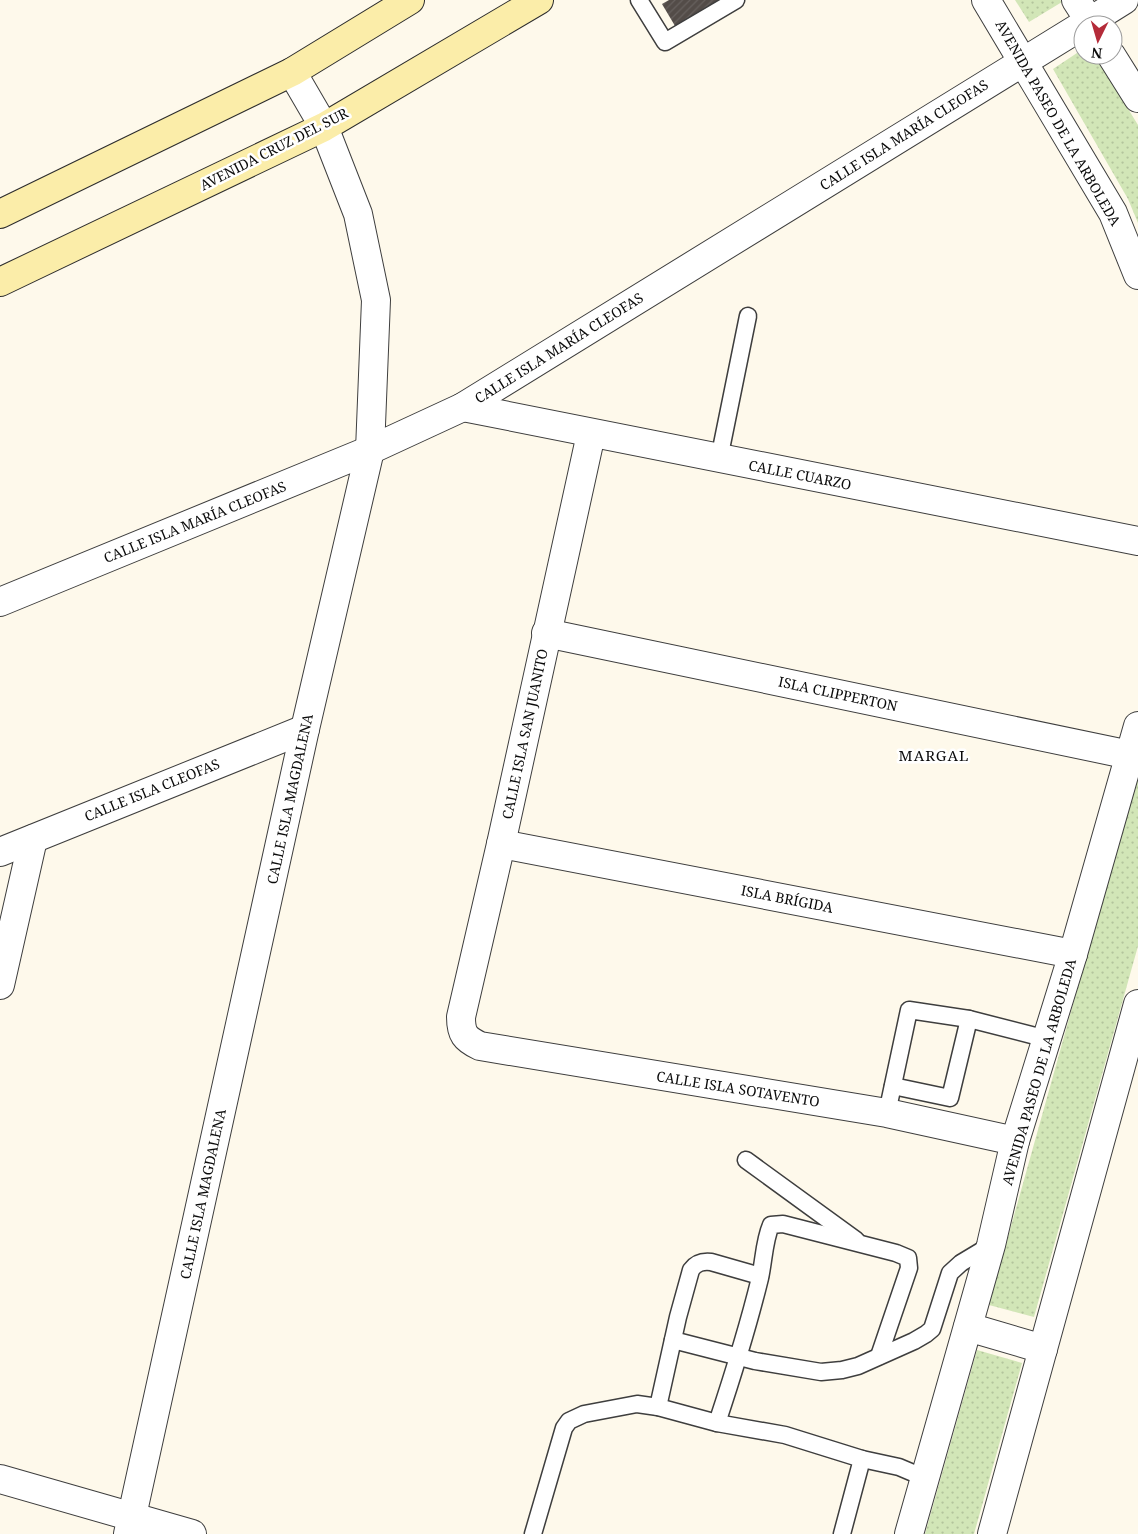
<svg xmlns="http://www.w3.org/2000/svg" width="1138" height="1534" viewBox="0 0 1138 1534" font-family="'Noto Serif',serif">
<defs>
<pattern id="garden-dots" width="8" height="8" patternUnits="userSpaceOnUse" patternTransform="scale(1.25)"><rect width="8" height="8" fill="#d2e6b7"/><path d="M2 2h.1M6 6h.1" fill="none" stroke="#b3c49c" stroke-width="1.8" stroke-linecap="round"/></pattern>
<pattern id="building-hatch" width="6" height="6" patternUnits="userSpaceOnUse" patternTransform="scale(1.25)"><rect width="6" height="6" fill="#534c48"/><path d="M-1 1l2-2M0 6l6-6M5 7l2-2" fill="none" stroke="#67615e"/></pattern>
</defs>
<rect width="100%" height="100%" fill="#fef9eb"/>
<g fill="url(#garden-dots)">
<path d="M1015,0H1060L1062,2L1029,22Z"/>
<path d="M1083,49V55H1095L1138,125V223L1128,199L1053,69Z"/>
<path d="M1138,772V946L1034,1317L989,1305Z"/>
<path d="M977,1350L1022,1363L974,1534H925Z"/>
</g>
<path fill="url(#building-hatch)" d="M669,0H729L678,31L662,4Z"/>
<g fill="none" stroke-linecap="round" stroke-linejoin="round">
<g stroke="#3e3e3e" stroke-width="19">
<g id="service">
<path d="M639,0L665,42L736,0"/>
<path d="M719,459L748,316"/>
<path d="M893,1086L950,1098L969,1019"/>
<path d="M887,1113L909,1010L969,1019L1047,1039"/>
<path d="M746,1160L856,1240"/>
<path d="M673,1340L755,1361L821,1372L842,1370L858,1366L914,1341L926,1334L932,1329L950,1273L961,1263L991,1245"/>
<path d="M658,1407L678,1317L691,1270C696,1263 702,1261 711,1262L760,1276"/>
<path d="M717,1423C733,1375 748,1327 760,1278C764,1260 764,1241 771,1225L783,1224L896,1253L908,1258L909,1268L879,1356"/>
<path d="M862,1459L899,1467L925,1478"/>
<path d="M533,1534L564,1428L569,1421L584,1414L637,1404L658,1407L717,1423L785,1435L862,1459L842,1534"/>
</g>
</g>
<g stroke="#3e3e3e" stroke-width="30">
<g id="minor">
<path d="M1084,25L1124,0"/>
<path d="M463,407L1138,541"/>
<path d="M591,434L501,844L461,1017C461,1034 465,1039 480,1046L887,1113L1015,1141"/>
<path d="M0,602L370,450L463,407L1083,25"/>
<path d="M546,633L1130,755"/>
<path d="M501,844L1073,954"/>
<path d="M0,852L305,729"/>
<path d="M0,985L33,839"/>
<path d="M0,1479L192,1534"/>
<path d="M128,1534L305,729L370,450L376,300L358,214L324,127L292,72"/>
</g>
</g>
<g stroke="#3e3e3e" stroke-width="30">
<g id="tertiary">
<path d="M986,0L1113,213L1138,275"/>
<path d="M1076,0L1092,25"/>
<path d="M1111,55L1138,98"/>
<path d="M968,1327L1043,1349"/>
<path d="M909,1534L991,1245L1015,1141L1073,954L1138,726"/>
<path d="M992,1534L1138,1004"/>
</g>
</g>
<g stroke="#2d2d2d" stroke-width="30">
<g id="secondary">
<path d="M0,214L292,72L410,0"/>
<path d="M0,282L324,127L539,0"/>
</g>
</g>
<use href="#service" stroke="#fff" stroke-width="16"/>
<use href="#minor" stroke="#fff" stroke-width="28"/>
<use href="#tertiary" stroke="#fff" stroke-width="28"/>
<use href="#secondary" stroke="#fbeda9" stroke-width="28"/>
</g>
<g text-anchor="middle" stroke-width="5" stroke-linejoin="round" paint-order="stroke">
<g font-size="14" fill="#0b0b0b" stroke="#fff">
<text transform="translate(1058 123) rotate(60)" y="5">AVENIDA PASEO DE LA ARBOLEDA</text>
<text transform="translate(904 135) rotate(-32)" y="5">CALLE ISLA MARÍA CLEOFAS</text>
<text transform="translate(274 149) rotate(-27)" y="5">AVENIDA CRUZ DEL SUR</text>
<text transform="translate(559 348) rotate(-32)" y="5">CALLE ISLA MARÍA CLEOFAS</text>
<text transform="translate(800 475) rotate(11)" y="5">CALLE CUARZO</text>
<text transform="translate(195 522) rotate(-22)" y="5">CALLE ISLA MARÍA CLEOFAS</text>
<text transform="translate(838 694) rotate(12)" y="5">ISLA CLIPPERTON</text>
<text transform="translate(525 734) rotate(-78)" y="5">CALLE ISLA SAN JUANITO</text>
<text transform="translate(152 790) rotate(-22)" y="5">CALLE ISLA CLEOFAS</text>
<text transform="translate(290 799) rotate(-78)" y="5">CALLE ISLA MAGDALENA</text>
<text transform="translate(787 899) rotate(11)" y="5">ISLA BRÍGIDA</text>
<text transform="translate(1039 1072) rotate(-74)" y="5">AVENIDA PASEO DE LA ARBOLEDA</text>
<text transform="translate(738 1089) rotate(9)" y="5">CALLE ISLA SOTAVENTO</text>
<text transform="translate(203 1194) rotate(-78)" y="5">CALLE ISLA MAGDALENA</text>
</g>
<g font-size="15" letter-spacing="1" fill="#0b0b0b" stroke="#fff">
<text x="934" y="761">MARGAL</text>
</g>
</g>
<g transform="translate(1098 40) rotate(185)"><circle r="24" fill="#ffffff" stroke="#9d9d9d"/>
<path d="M0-4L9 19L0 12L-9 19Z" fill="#b42b39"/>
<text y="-8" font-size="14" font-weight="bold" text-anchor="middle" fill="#0b0b0b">N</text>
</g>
</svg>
